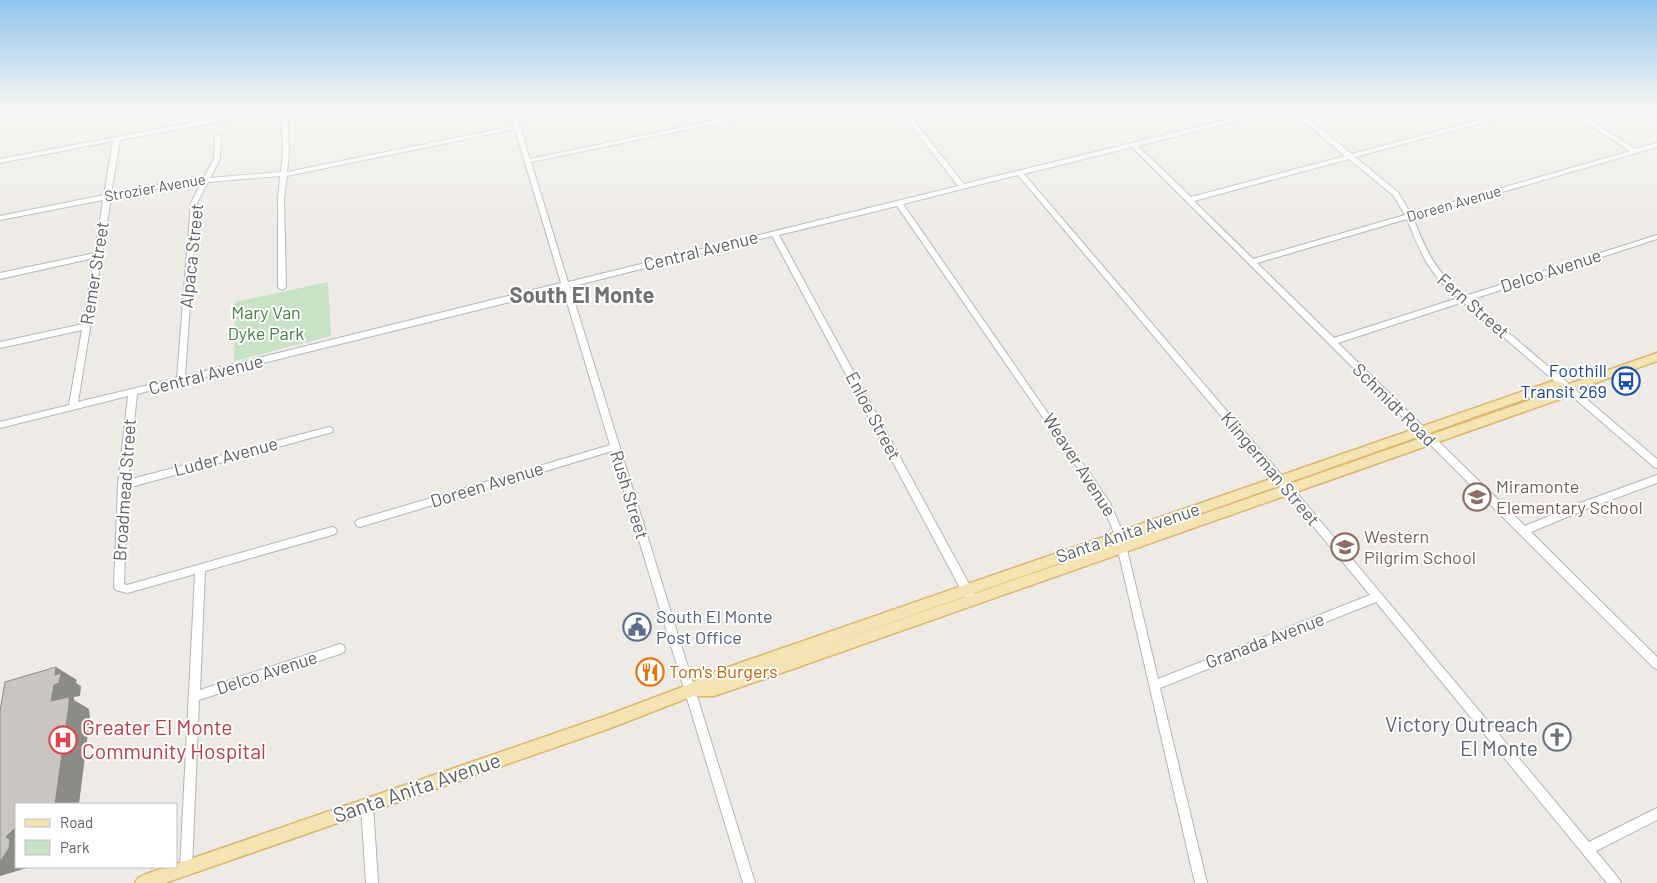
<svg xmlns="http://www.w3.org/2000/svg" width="1657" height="883" viewBox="0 0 1657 883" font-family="Barlow,sans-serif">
<rect width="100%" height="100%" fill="#eeebe6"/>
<path fill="#c8e2c6" d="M328,282L331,336L234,361L235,302Z"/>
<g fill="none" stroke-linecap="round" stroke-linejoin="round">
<g stroke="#b3b6b9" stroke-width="2">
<g id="minor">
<path d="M196,107H202L201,121L276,107H288L285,109L120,140L111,194L176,181L203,179L214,159L215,136L218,134L221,136L220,159L210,178L281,172L283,153L282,121L285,119L288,121L289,153L287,172L514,126L508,107H514L530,159L777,107H788L785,109L531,162L568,282L958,186L897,107H903L964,184L1279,107H1294L1352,154L1528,107H1538L1537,108L1355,157L1398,192L1411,214L1630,151L1562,107H1569L1636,149L1657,143V147L1413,218C1428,254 1434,270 1465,296L1657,235V239L1470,300L1657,459V468L1654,467L1463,302L1338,343L1525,526L1583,502L1657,475V483L1589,508L1531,532L1657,657V669L1653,667L1132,147L1024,174L1291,486L1589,842L1657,808V820L1596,851L1619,879L1621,883H1607L1376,602L1160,688L1207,883H1195L1114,533L1104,508L1086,480L897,206L779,235L974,593L975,596L974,599L970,600L966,599L772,236L570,287L755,883H743L612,451L360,527L357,526L355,523L357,520L360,519L610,445L563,289L137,394L128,480L329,427L332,428L333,430L332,432L329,433L127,488L124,584L127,585L332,527L335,528L337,531L335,534L332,535L205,571L200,690L340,644L344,646L345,649L344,652L340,654L199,700L192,868L190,872L186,874L182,872L180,868L195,574L127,593L116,590L114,587L118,485L128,396L0,428V422L69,405L82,330L0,348V342L83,324L94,258L0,279V273L95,253L103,200L0,220V216L104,195L113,141L0,163V159L195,122ZM1288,108L1345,156L1191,197L1138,146ZM515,129L561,283L185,376L197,203L208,182L280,176L278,199V287L282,290L286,287L284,199L287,176ZM1349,159L1393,195L1405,215L1253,259L1194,201ZM1018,175L1285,492L1370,595L1158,679L1123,533L1110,503L903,204ZM201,183L191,203L177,378L78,402L111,198L176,185ZM1407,219C1421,254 1429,274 1458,298L1334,338L1257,263Z"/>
<path d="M985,107H991L993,109L990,111Z"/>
<path d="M367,799L371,801L373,805L378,883H366L361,805L363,801Z"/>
</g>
</g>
<g stroke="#dfb56e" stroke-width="3">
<path id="major" d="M1657,353V361L1573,391L1566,397L764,679L714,696H693L608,729L165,883H135L138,878C150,872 163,867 176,867V864L608,715L685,686L714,672L1550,382L1554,381L1569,384ZM1554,389L1559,390L810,651Z"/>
</g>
<use href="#minor" fill="#fff" fill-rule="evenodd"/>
<use href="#major" fill="#f4e4b4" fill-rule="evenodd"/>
</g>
<g fill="#8d8b88">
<path d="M56,667L77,680L76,683L81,686L80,696L74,697V700L89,709L90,717L79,804H55L51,701Z"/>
<path d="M16,827V867H27V868L0,876V860L6,837Z"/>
</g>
<path fill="#c9c6c2" stroke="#8d8b88" d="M56,667L55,675L61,673L59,683L54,685L51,701L69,697V704L55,804H16V827L6,837L10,840L9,848L2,859L0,860V711L5,682Z"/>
<linearGradient id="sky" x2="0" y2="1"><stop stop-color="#91c4ed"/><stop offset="0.47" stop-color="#f7f6f4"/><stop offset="1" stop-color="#f7f6f4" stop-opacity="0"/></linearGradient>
<rect width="1657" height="230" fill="url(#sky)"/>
<defs>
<g id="bus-ring" transform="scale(1.4375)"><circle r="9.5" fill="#fff" stroke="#1a4fb4" stroke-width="1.5"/><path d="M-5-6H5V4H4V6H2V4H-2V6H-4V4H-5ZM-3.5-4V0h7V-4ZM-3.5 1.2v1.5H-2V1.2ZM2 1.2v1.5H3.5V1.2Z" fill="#1a4fb4"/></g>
<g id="school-ring" transform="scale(1.4375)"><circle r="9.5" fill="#fff" stroke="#8d6e63" stroke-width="1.5"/><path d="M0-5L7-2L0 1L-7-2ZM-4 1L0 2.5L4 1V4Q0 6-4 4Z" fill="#8d6e63"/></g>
<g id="civic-ring" transform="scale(1.4375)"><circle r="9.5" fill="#fff" stroke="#5c6f8a" stroke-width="1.5"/><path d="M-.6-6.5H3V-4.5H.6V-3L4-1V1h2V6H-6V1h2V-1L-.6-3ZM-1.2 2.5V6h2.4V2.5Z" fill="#5c6f8a"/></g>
<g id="restaurant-ring" transform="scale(1.4375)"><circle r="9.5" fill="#fff" stroke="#e8710a" stroke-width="1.5"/><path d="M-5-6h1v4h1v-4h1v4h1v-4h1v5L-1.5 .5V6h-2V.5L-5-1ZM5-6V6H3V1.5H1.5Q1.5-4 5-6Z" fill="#e8710a"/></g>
<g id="church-ring" transform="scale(1.4375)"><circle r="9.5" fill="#fff" stroke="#6b7280" stroke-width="1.5"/><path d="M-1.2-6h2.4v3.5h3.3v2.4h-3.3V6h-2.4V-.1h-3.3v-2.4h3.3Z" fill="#6b7280"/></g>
<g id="hospital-ring" transform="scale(1.4375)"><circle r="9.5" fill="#fff" stroke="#e0444e" stroke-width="1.5"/><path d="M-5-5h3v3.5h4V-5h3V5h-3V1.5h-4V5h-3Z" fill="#e0444e"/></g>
</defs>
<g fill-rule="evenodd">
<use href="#bus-ring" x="1626" y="381"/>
<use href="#school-ring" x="1477" y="497"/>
<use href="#school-ring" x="1345" y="547"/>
<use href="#civic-ring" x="637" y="627"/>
<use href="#restaurant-ring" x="650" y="672"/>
<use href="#church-ring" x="1557" y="737"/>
<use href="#hospital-ring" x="63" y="740"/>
</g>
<g text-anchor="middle" stroke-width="4" stroke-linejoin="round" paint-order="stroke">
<g font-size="15" fill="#5e6164" stroke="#fff">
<text transform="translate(155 188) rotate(-10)" y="5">Strozier Avenue</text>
<text transform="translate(1454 204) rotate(-16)" y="5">Doreen Avenue</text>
</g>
<g font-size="18" fill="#5e6164" stroke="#fff">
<text transform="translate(701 251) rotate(-14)" y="6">Central Avenue</text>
<text transform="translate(192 256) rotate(-84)" y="6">Alpaca Street</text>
<text transform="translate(1551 271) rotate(-18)" y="6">Delco Avenue</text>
<text transform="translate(95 273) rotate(-81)" y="6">Remer Street</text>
<text transform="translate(1473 306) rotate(41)" y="6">Fern Street</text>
<text transform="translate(206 375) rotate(-14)" y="6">Central Avenue</text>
<text transform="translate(1394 405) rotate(45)" y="6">Schmidt Road</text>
<text transform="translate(873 416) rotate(62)" y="6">Enloe Street</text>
<text transform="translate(226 457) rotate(-15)" y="6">Luder Avenue</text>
<text transform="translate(1079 465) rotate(57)" y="6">Weaver Avenue</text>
<text transform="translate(1270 469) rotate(50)" y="6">Klingerman Street</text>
<text transform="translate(487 485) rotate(-17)" y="6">Doreen Avenue</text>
<text transform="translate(125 490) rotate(-86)" y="6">Broadmead Street</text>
<text transform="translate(629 495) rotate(73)" y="6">Rush Street</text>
<text transform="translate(1128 533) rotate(-19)" y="6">Santa Anita Avenue</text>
<text transform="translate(1265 641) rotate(-21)" y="6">Granada Avenue</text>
<text transform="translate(267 673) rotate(-18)" y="6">Delco Avenue</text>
</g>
<g font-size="18" fill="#438041" stroke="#fff">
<text x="266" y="319">Mary Van<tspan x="266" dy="21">Dyke Park</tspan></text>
</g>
<g font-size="18" fill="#164399" stroke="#fff" text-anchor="end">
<text x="1607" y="377">Foothill<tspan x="1607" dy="21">Transit 269</tspan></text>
</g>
<g font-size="18" fill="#785e54" stroke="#fff" text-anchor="start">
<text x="1496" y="493">Miramonte<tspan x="1496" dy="21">Elementary School</tspan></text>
<text x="1364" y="543">Western<tspan x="1364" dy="21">Pilgrim School</tspan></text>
</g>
<g font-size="18" fill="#4e5e75" stroke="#fff" text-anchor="start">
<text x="656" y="623">South El Monte<tspan x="656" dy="21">Post Office</tspan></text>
</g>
<g font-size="18" fill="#c56008" stroke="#fff" text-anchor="start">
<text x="669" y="678">Tom's Burgers</text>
</g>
<g font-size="21" fill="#5b616d" stroke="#fff" text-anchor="end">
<text x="1538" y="732">Victory Outreach<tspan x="1538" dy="24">El Monte</tspan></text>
</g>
<g font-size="21" fill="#be3a42" stroke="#fff" text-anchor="start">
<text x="82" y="735">Greater El Monte<tspan x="82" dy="24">Community Hospital</tspan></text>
</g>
<g font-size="21" fill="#5e6164" stroke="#fff">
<text transform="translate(417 788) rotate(-19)" y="7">Santa Anita Avenue</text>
</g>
<g font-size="22" font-weight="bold" fill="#6f7376" stroke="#fff">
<text x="582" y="303">South El Monte</text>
</g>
</g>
<rect x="15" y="803" width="162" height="65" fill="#ffffff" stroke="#bfc0c1"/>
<rect x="25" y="819" width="25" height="8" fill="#f4e4b4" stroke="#bfc0c1"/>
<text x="60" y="828" font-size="15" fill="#5e6164">Road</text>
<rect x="25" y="840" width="25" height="15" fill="#c8e2c6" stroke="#bfc0c1"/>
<text x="60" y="853" font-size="15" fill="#5e6164">Park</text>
</svg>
